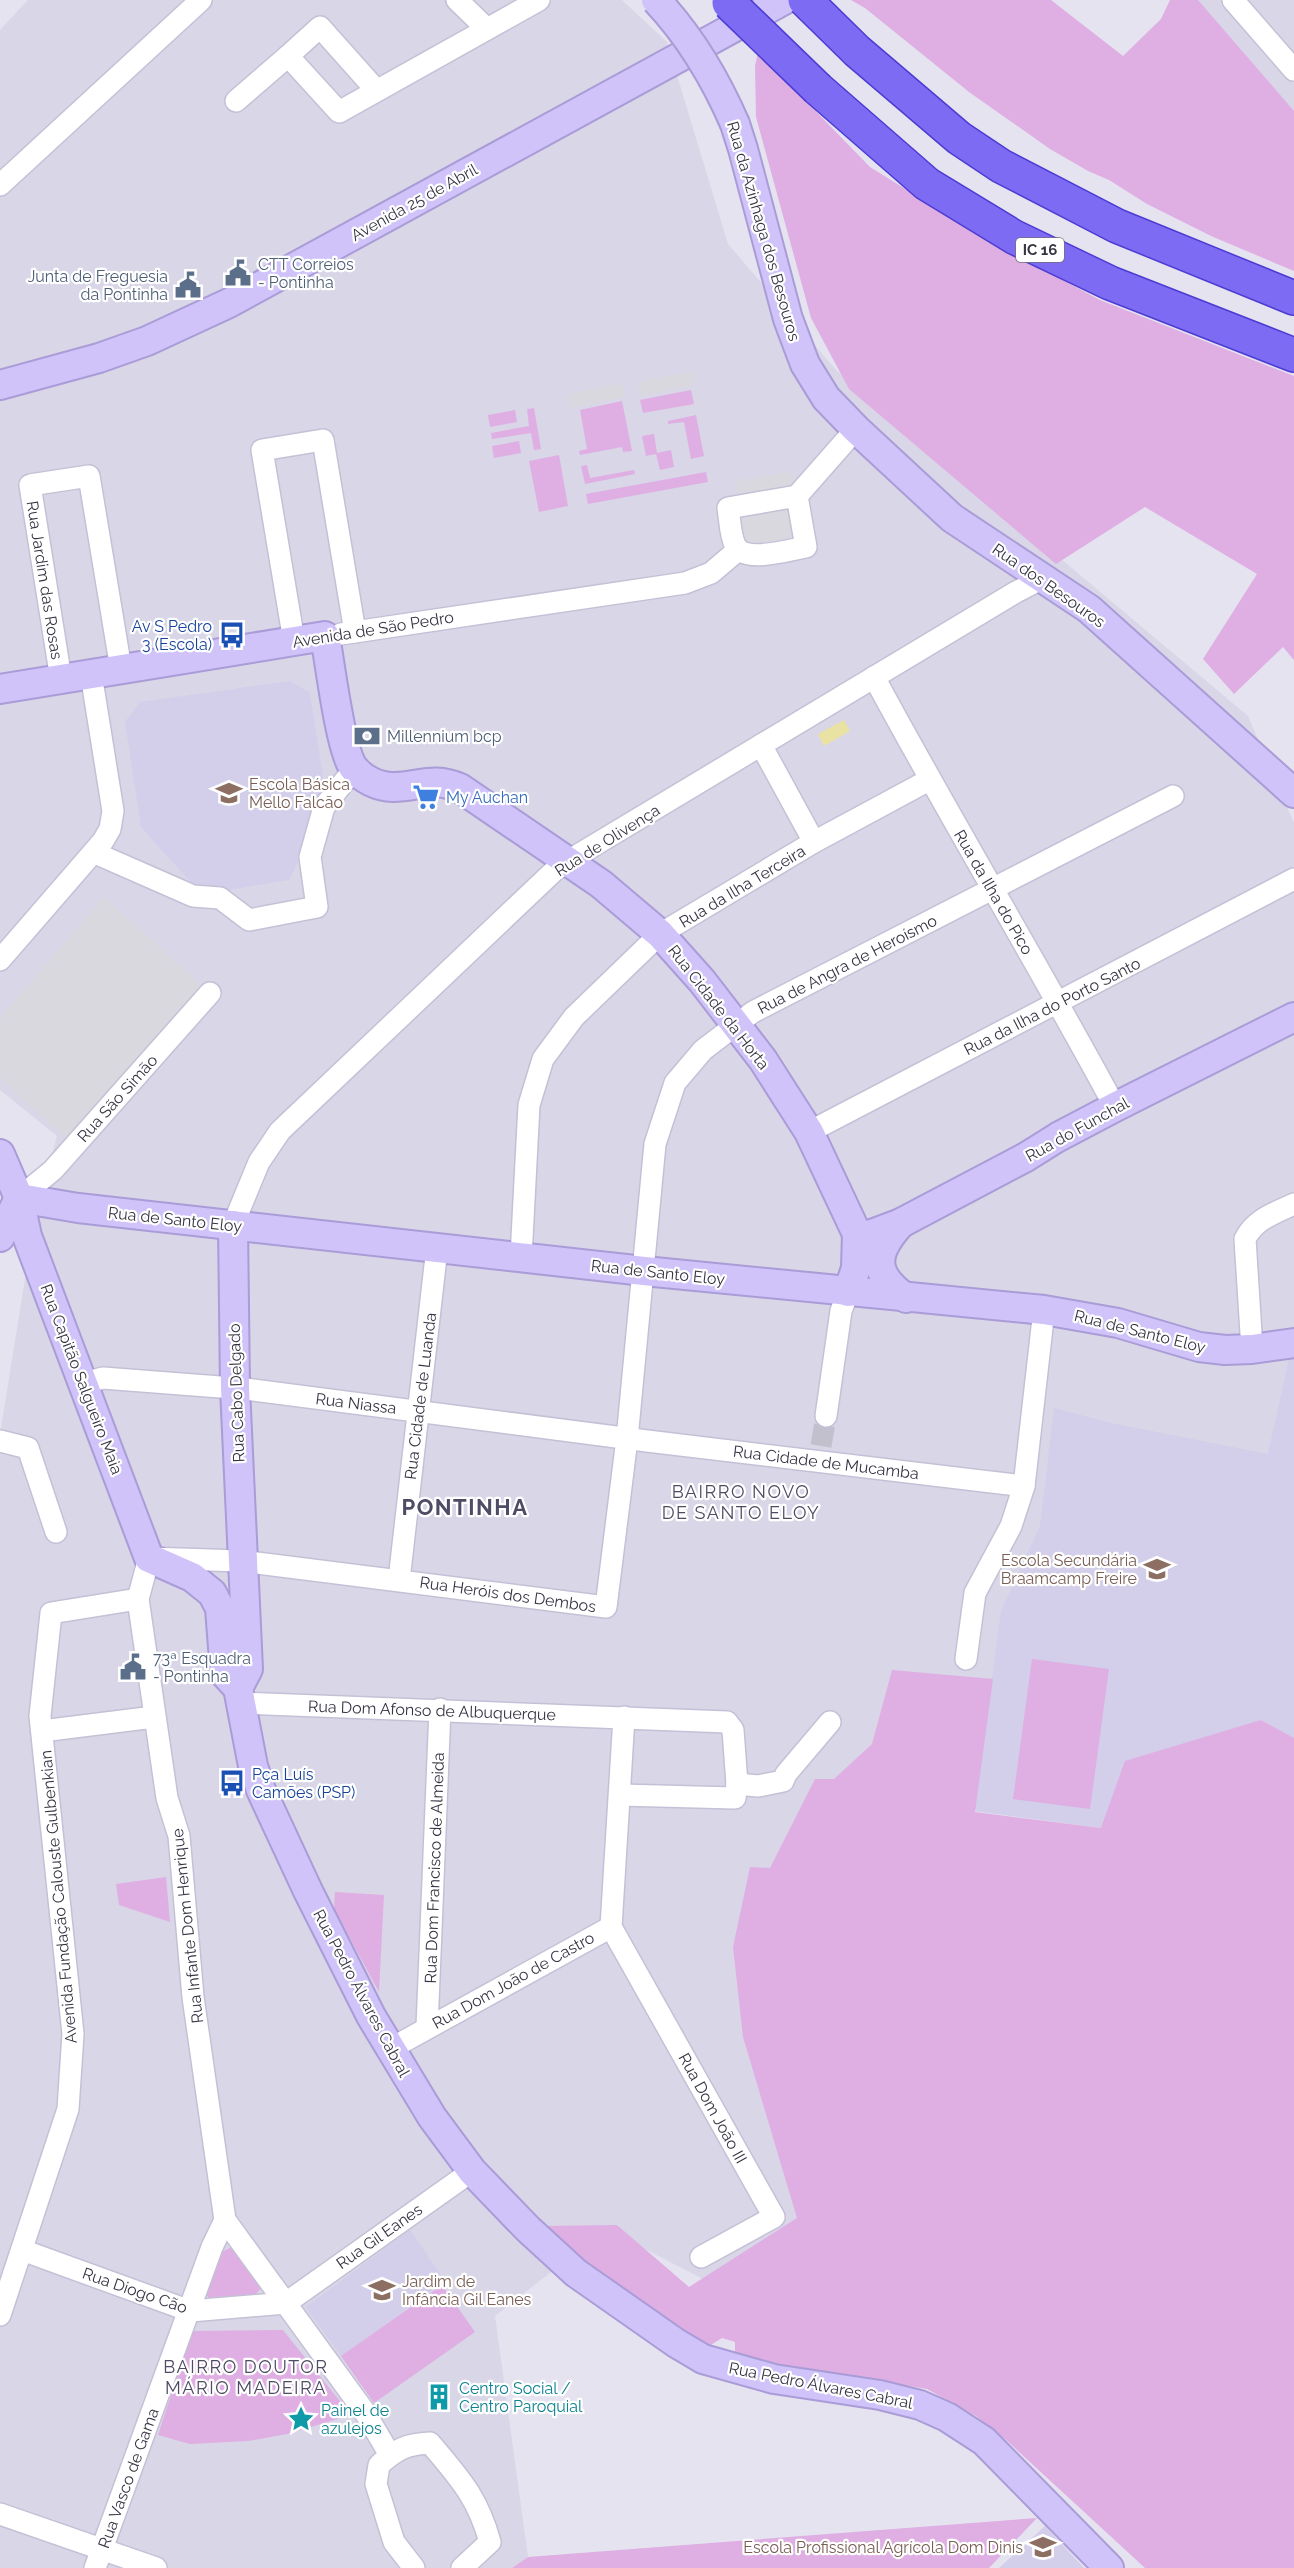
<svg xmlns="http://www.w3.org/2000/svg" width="1294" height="2568" viewBox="0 0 1294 2568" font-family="Raleway,sans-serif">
<rect width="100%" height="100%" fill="#e5e3f0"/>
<g fill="#d9d6e8">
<path d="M28,0H622L667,42L728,244L836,370L1248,716L1294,823V1738L1261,1720L1102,1828L974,1811L989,1709L886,1695L806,2223L703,2279L606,2229L495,2316L528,2557L512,2568H0V1434L34,1223L57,1136L0,1090V30Z"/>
<path d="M1195,0H1294V114Z"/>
</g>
<g fill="#d3cee9">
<path d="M290,681L310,693L324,784L309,838L289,880L223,891L195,887L141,827L125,722L140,702Z"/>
<path d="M1294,1358V1738L1261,1720L1102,1828L974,1811L1001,1611L1040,1526L1054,1408L1111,1423L1268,1454L1289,1359Z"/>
<path d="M410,2230L445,2281L341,2356L306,2307Z"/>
<path d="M1045,2526L1084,2568H999Z"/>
</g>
<g fill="#dfaee3">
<path d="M851,0H1051L1123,56L1161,19L1170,0H1198L1294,111V271L1211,236L1147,204L1109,180L1088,171L1050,149L969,92L865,8Z"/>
<path d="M758,52L870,167L989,241L1100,300L1294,376V660L1283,647L1234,694L1203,659L1257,574L1145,507L1056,564L849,389L811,318L756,117L755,66Z"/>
<path d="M691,390L694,404L643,413L640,400Z"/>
<path d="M622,401L632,451L623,452L622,447L580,455L579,451L587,449L580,410Z"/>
<path d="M534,408L541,449L534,450L531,433L492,439L491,433L529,426L527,409Z"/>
<path d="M515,410L517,422L490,427L488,415Z"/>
<path d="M696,415L704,456L691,459L684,422L668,424V421Z"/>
<path d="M654,434L657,453L671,450L674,467L660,470L656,454L646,456L642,436Z"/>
<path d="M519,441L521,453L494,458L492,446Z"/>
<path d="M559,455L568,506L539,512L529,461Z"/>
<path d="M587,465L590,478L634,470L635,474L585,484L581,466Z"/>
<path d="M706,472L708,482L588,504L586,494Z"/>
<path d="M1032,1659L1109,1669L1090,1809L1013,1799Z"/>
<path d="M892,1670L993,1679L975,1812L1101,1828L1125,1761L1261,1720L1294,1738V2568H1145L1005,2439L976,2416L927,2389L735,2357V2342L722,2338L709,2346C648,2314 594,2271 543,2226L617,2225L689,2287L797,2218L743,2037L733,1947L750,1867L770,1868L815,1779H834L872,1744Z"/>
<path d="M166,1877L170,1922L119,1905L116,1884Z"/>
<path d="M335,1892L384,1895L379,1992L334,1909Z"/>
<path d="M232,2247L262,2286C254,2304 227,2299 210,2299L205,2293L217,2254Z"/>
<path d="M442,2285L475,2332L374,2403L341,2356Z"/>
<path d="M283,2330L351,2415L287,2434L248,2441L190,2444L158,2435L192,2331Z"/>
<path d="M1037,2518L989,2568H512L528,2557Z"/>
</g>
<g fill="#d9d8de">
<path d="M693,371L696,385L640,396L638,382Z"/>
<path d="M622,383L625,397L569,408L567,394Z"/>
<path d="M791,471L794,485L738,496L736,481Z"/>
<path d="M794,509L799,536L744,546L739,518Z"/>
<path d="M104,897L210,993L74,1146L0,1078V1018Z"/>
</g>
<path fill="#eae2a2" d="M844,720L850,731L824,746L818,734Z"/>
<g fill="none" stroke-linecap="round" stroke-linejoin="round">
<path stroke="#c2c0cd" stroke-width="21" stroke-dasharray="21 10" stroke-linecap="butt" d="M821,1446L826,1416"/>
<g stroke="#c4c1d6" stroke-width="24">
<g id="street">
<path d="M457,0L487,29"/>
<path d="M1233,0L1294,70"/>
<path d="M377,91L320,27L288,56L339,112L539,0"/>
<path d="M236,101L288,56"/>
<path d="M0,185L201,0"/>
<path d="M797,496L806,547C789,550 744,564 735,545C730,534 730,520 728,508Z"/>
<path d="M797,496L856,429"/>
<path d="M341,634L685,583L711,573L738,550"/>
<path d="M294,641L262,450L323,440L355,632"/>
<path d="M874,677C952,822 1037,962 1115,1107"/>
<path d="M61,679L30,485L89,476L121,669"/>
<path d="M761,745L814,842"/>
<path d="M95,853L193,896L220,898L249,920L317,907L310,857L324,807L354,769"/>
<path d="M0,960L103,841L110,829L113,811L91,674"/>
<path d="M809,1132L1294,879"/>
<path d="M19,1198L53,1170L210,993"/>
<path d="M233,1225L259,1162L280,1131L554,871L568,861L1016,592L1043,578"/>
<path d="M521,1257L529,1105L543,1059L574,1017L660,934L814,842L929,780"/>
<path d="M1252,1349L1245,1239C1255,1219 1275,1213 1294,1204"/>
<path d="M84,1383L103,1378L246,1389L647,1441L1024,1486"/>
<path d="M826,1416L841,1311L848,1292"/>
<path d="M0,1441L28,1448L56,1532"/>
<path d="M399,1580L437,1248"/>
<path d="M966,1659L975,1593L1011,1526L1024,1486L1044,1310"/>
<path d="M239,1703L727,1722L733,1730L737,1784"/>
<path d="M42,1731L154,1717"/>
<path d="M620,1795L735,1798L737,1784L758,1786L783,1781L786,1774L830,1722"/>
<path d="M611,1927L774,2217L701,2257"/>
<path d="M611,1927L624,1717"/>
<path d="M427,2027L440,1709"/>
<path d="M390,2049L611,1927"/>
<path d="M22,2250L190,2311L286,2303"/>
<path d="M286,2303L472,2171"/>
<path d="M0,2315L68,2109L73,2034L40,1716L51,1613L138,1599"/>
<path d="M390,2455L364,2411L225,2220L193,1997L179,1836L167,1798L138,1599L149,1558L241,1561L606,1607L627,1439L655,1144L675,1083L703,1050L753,1012L1173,796"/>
<path d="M0,2514L156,2568"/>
<path d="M95,2568L212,2247L225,2220"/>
<path d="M414,2568L394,2542L376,2484L379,2465C397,2449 406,2444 430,2443C460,2479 477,2496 490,2542L462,2568"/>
</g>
</g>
<g stroke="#a99cd7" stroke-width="32">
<g id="secondary">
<path d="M735,124L743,149L788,319L805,364L826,398L856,429L952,518L1089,609L1294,793"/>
<path d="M0,385L99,358L147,341L229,303L784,0"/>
<path d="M0,689L325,636C330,663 340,748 353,767C362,779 378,787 393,787C419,787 433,776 460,788L601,884L660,934L702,981L763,1060L809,1132L857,1234"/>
<path d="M0,1154L19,1198L27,1236L149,1558L192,1577L212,1593L220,1608L225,1674L238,1688"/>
<path d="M19,1198L78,1208L644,1271L1044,1310L1118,1323L1199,1347L1225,1350L1252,1349L1294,1343"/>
<path d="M901,1223C874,1253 871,1273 906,1298"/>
<path d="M233,1225L235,1388L248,1669L238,1688L253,1766L261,1790L308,1891L371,2016L432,2117L472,2171L528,2229L576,2273L676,2343L703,2359L774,2379L880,2395L920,2405L947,2417L984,2441L1109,2568"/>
<path d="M857,1234L869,1235L901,1223L1026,1157L1058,1137L1115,1107L1294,1017"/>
<path d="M0,1237L19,1198"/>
<path d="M848,1292L856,1268L857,1234"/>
</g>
</g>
<g stroke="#4c3cd2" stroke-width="36">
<g id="highway">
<path d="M805,0L857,51L959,138L1001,166L1117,226L1294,298"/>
<path d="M818,89L927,184L1014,237L1110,283L1294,355"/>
</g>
</g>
<use href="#street" stroke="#fff" stroke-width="21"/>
<use href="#secondary" stroke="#d0c3fa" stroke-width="28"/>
<use href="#highway" stroke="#7e6bf4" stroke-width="33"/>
<g stroke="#a99cd7" stroke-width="32" stroke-linecap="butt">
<path id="secondary-bridge" d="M656,0C690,36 715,78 735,124"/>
</g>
<g stroke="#4c3cd2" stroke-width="36" stroke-linecap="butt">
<path id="highway-bridge" d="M729,3L818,89"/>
</g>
<use href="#secondary-bridge" stroke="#d0c3fa" stroke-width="28"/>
<use href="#highway-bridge" stroke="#7e6bf4" stroke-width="33"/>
</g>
<defs>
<g id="civic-bare" transform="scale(2.07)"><path d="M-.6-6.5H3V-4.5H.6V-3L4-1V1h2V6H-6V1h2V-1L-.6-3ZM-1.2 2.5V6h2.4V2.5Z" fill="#5c6f8a" stroke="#fff" stroke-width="2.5" paint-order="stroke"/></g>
<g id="bus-bare" transform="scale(2.07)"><path d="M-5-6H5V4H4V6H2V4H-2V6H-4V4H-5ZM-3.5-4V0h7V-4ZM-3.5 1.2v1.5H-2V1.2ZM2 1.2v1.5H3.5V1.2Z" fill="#1a4fb4" stroke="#fff" stroke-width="2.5" paint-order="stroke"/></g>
<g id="bank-bare" transform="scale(2.07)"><path d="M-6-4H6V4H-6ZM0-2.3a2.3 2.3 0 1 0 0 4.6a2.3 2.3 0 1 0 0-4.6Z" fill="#5c6f8a" stroke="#fff" stroke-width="2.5" paint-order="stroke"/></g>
<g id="school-bare" transform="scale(2.07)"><path d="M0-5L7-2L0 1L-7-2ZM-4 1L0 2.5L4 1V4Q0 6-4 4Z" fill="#8d6e63" stroke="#fff" stroke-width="2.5" paint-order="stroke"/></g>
<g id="supermarket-bare" transform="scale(2.07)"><path d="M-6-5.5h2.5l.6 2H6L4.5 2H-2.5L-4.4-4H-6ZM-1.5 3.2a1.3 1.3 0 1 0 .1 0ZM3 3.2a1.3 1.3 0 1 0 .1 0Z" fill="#3f7fe0" stroke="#fff" stroke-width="2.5" paint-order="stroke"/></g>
<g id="building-bare" transform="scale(2.07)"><path d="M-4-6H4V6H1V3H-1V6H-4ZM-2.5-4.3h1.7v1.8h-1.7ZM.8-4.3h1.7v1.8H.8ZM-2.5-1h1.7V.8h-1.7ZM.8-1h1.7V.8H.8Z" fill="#0f9aa8" stroke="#fff" stroke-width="2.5" paint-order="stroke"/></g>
<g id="sight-bare" transform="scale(2.07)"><path d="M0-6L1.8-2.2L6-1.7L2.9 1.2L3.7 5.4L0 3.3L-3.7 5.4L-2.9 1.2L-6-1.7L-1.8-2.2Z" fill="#0f9aa8" stroke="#fff" stroke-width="2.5" paint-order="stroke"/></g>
</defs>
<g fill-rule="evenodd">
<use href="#civic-bare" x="238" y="273"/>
<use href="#civic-bare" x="188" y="285"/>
<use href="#bus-bare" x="232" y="635"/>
<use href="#bank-bare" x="367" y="736"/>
<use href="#school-bare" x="229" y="793"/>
<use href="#supermarket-bare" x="426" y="797"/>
<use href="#school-bare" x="1157" y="1569"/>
<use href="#civic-bare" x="133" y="1667"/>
<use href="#bus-bare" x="232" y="1783"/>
<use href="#school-bare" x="382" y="2290"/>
<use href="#building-bare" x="439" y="2397"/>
<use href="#sight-bare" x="301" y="2419"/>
<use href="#school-bare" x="1043" y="2547"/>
</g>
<g text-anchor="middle" stroke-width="4.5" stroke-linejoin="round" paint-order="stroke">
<rect fill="#fff" stroke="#72717b" stroke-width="1.5" x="1016" y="238" width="48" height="24" rx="4.5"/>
<g font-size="15" font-weight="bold" fill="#353442">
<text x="1040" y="255">IC 16</text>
</g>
<g font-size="16" fill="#353442" stroke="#fff">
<text transform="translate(414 202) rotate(-29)" y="6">Avenida 25 de Abril</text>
<text transform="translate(764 231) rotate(74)" y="6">Rua da Azinhaga dos Besouros</text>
<text transform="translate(45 580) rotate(81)" y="6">Rua Jardim das Rosas</text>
<text transform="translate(1049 585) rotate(35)" y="6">Rua dos Besouros</text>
<text transform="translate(373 629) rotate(-9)" y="6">Avenida de São Pedro</text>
<text transform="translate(607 840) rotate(-32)" y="6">Rua de Olivença</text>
<text transform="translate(742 886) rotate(-31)" y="6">Rua da Ilha Terceira</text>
<text transform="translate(994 892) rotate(60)" y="6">Rua da Ilha do Pico</text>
<text transform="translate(847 964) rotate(-27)" y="6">Rua de Angra de Heroísmo</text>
<text transform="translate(1052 1006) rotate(-27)" y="6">Rua da Ilha do Porto Santo</text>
<text transform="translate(719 1007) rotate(52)" y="6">Rua Cidade da Horta</text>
<text transform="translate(117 1098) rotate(-48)" y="6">Rua São Simão</text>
<text transform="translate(1077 1129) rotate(-29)" y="6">Rua do Funchal</text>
<text transform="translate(175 1219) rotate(6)" y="6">Rua de Santo Eloy</text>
<text transform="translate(658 1272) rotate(6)" y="6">Rua de Santo Eloy</text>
<text transform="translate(1140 1331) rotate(14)" y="6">Rua de Santo Eloy</text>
<text transform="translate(82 1379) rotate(69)" y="6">Rua Capitão Salgueiro Maia</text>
<text transform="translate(236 1393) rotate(-92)" y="6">Rua Cabo Delgado</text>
<text transform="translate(420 1396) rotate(-83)" y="6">Rua Cidade de Luanda</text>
<text transform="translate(356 1403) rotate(7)" y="6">Rua Niassa</text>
<text transform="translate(826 1462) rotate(7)" y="6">Rua Cidade de Mucamba</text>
<text transform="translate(508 1594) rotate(8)" y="6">Rua Heróis dos Dembos</text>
<text transform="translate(432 1710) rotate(2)" y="6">Rua Dom Afonso de Albuquerque</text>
<text transform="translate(434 1868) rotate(-88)" y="6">Rua Dom Francisco de Almeida</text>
<text transform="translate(58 1897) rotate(-95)" y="6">Avenida Fundação Calouste Gulbenkian</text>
<text transform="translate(187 1926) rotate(-96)" y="6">Rua Infante Dom Henrique</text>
<text transform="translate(513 1980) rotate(-29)" y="6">Rua Dom João de Castro</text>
<text transform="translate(362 1993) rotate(62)" y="6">Rua Pedro Álvares Cabral</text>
<text transform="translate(713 2108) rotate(61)" y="6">Rua Dom João III</text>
<text transform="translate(379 2236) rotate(-35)" y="6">Rua Gil Eanes</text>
<text transform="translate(135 2290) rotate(19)" y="6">Rua Diogo Cão</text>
<text transform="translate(821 2385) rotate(11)" y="6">Rua Pedro Álvares Cabral</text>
<text transform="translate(128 2478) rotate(-70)" y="6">Rua Vasco de Gama</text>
</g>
<g font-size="16" fill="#4e5e75" stroke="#fff" text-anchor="start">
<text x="258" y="270">CTT Correios<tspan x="258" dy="18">- Pontinha</tspan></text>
<text x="168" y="282" text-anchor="end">Junta de Freguesia<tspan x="168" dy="18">da Pontinha</tspan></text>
<text x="387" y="742">Millennium bcp</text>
<text x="153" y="1664">73ª Esquadra<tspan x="153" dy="18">- Pontinha</tspan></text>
</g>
<g font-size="16" fill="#164399" stroke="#fff" text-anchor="end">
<text x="212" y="632">Av S Pedro<tspan x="212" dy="18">3 (Escola)</tspan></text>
<text x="252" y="1780" text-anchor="start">Pça Luís<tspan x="252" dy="18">Camões (PSP)</tspan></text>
</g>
<g font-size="16" fill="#785e54" stroke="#fff" text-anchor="start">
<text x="249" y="790">Escola Básica<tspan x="249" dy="18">Mello Falcão</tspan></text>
<text x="1137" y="1566" text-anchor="end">Escola Secundária<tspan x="1137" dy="18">Braamcamp Freire</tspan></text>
<text x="402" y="2287">Jardim de<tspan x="402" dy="18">Infância Gil Eanes</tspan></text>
<text x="1023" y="2553" text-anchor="end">Escola Profissional Agrícola Dom Dinis</text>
</g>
<g font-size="16" fill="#366cbe" stroke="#fff" text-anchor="start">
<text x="446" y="803">My Auchan</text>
</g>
<g font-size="16" fill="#0d838f" stroke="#fff" text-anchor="start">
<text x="459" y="2394">Centro Social /<tspan x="459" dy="18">Centro Paroquial</tspan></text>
<text x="321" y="2416">Painel de<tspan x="321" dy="18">azulejos</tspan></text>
</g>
<g font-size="18" letter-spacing="1.5" fill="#4e4c64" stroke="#fff">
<text x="741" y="1498">BAIRRO NOVO<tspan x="741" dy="21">DE SANTO ELOY</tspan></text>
<text x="246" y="2373">BAIRRO DOUTOR<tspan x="246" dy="21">MÁRIO MADEIRA</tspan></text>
</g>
<g font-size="22" font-weight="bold" letter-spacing="1.5" fill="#4e4c64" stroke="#fff">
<text x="465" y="1515">PONTINHA</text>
</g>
</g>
</svg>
